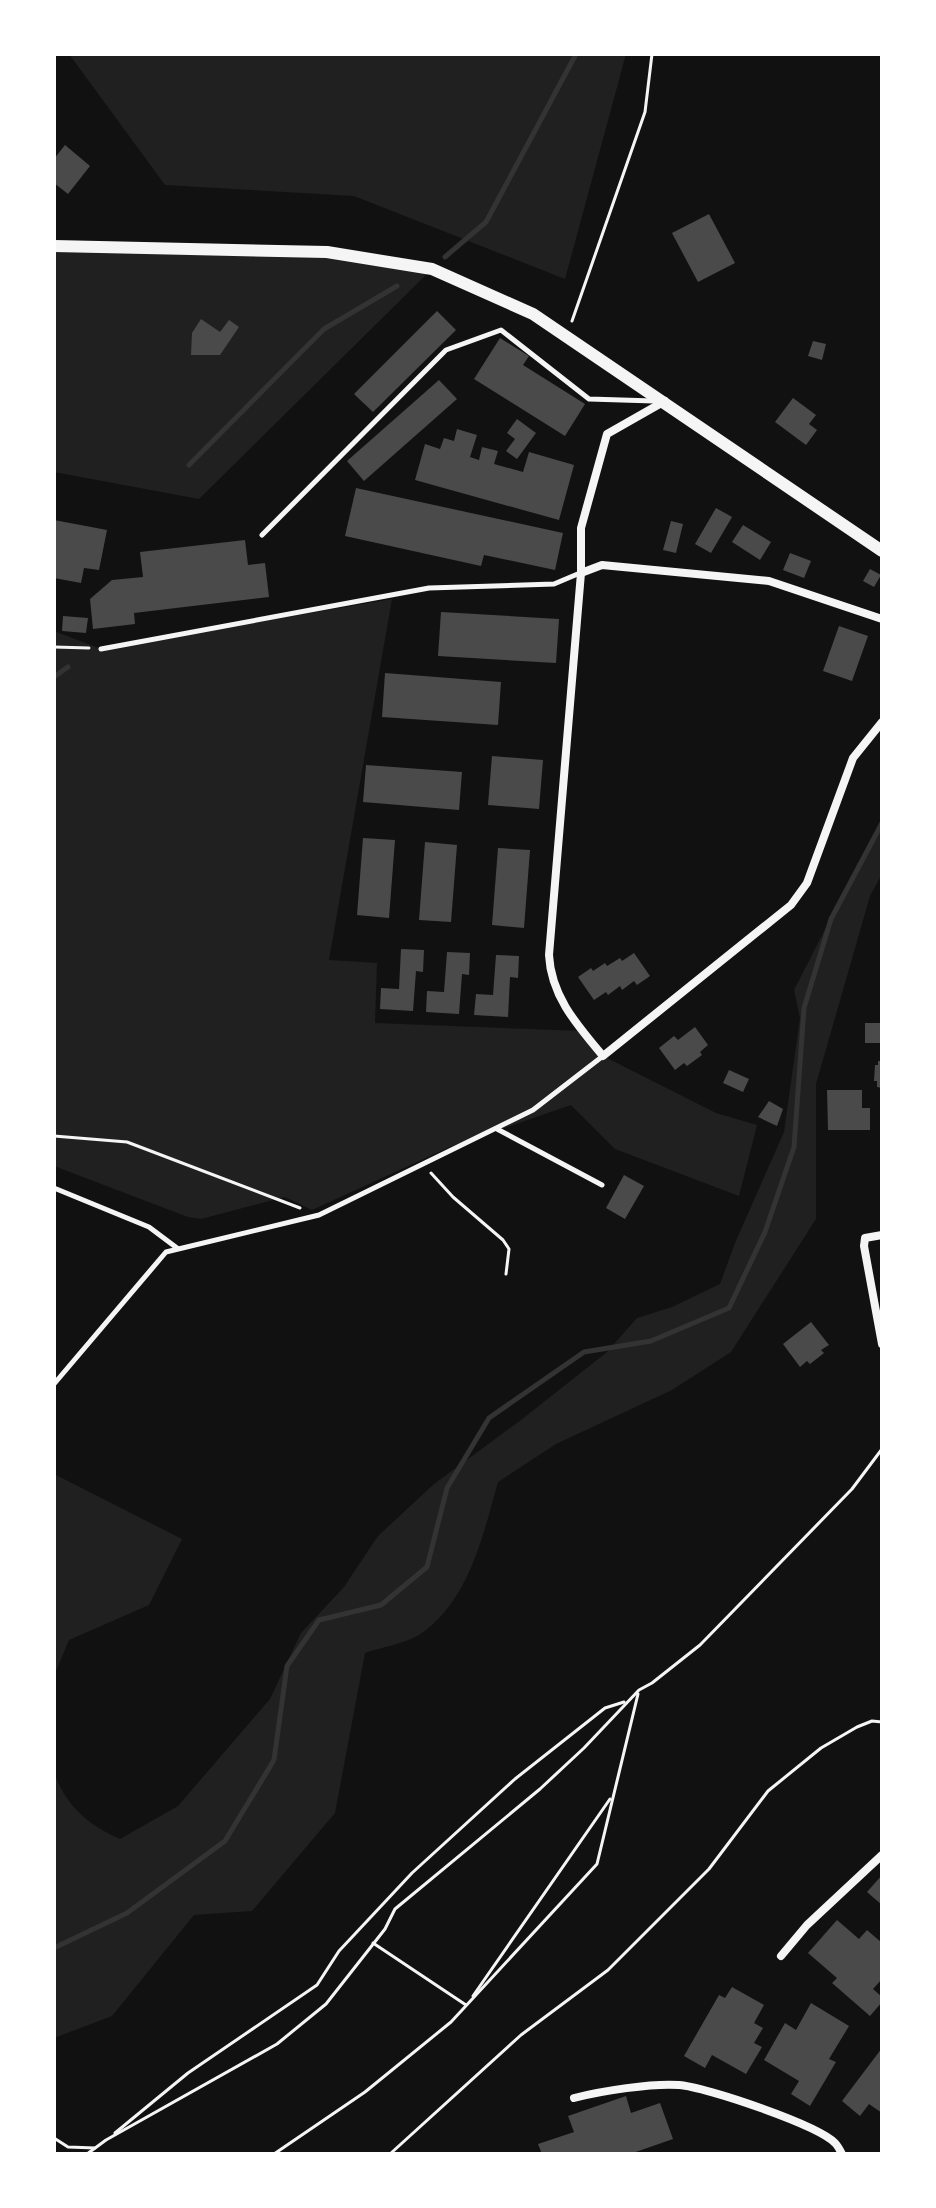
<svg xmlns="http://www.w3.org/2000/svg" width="936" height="2208" viewBox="0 0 936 2208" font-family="'Fira Sans Condensed',sans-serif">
<rect width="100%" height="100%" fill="#111"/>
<g fill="#202020">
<path d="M69,54H626L565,279L354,196L165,185Z"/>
<path d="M54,246L327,252L432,269L199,499L54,472Z"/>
<path d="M392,599L329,960L377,963L375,1023L582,1031L603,1056L716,1113L757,1125L739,1196L615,1149L571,1105L452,1146L312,1210L285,1197L201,1219L188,1217L54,1166V631L101,649Z"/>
<path d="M882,818V874L870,896L816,1084V1219L731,1352L672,1390L556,1444L498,1482C483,1535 469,1602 419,1635C404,1644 382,1647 365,1653L335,1813L252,1911L194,1915L112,2016L54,2038V1772C65,1805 88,1825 120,1839L178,1806L270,1699L301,1633L344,1587L378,1536L434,1484L521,1420L607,1352L637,1318L672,1307L720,1284L735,1243L784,1132L800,1018L794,990Z"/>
<path d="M54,1474L182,1539L149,1605L69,1640L54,1676Z"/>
</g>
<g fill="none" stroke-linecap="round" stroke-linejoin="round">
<g stroke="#333" stroke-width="5">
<path d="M445,257L486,222L576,54"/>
<path d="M189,465L324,329L397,286"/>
<path d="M54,677L68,667"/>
<path d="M54,1948L127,1913L225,1841L274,1760L287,1666L319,1620L381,1605L427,1567L447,1488L489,1418L584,1352L651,1341L729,1308L765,1232L794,1147L804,1008L831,919L882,823"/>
</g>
</g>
<g fill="#4a4a4a">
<path d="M65,145L90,166L68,194L54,183V159Z"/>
<path d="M709,214L735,263L698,282L672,233Z"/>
<path d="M437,311L456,330L373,412L354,394Z"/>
<path d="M201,319L220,332L229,320L239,327L220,355H191L192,333Z"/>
<path d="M500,338L529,356L523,365L585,404L565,436L474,379Z"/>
<path d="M813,341L826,344L822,360L808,356Z"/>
<path d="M439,380L457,399L364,481L347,461Z"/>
<path d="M793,398L816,415L809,424L817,430L806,445L775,422Z"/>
<path d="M517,419L536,433L517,459L506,451L515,439L507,433Z"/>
<path d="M457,429L477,435L470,457L479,460L482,447L498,451L494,464L523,472L529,452L574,465L559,520L415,480L425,444L440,449L444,438L454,441Z"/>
<path d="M356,488L563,533L555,570L484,555L481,566L345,536Z"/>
<path d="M716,508L732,517L711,553L695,544Z"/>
<path d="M54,520L107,530L99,570L84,568L81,583L54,578Z"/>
<path d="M671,521L683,524L676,553L663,550Z"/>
<path d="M743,525L771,542L760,560L732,542Z"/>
<path d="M245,540L248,565L265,563L269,597L134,613L135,624L93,629L90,599L112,580L143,577L140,552Z"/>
<path d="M790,553L811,561L804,578L783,570Z"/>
<path d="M870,569L881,575L874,587L863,581Z"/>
<path d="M441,612L559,619L556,663L438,656Z"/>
<path d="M63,616L88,618L86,633L62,631Z"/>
<path d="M839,626L868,636L852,681L823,671Z"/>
<path d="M385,673L501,682L498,725L382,717Z"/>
<path d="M492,756L543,760L539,809L488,805Z"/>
<path d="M366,765L462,772L459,810L363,802Z"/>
<path d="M363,838L395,840L389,918L357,915Z"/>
<path d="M425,842L457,845L451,922L419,920Z"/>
<path d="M498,848L530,850L524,928L492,925Z"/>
<path d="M401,949L424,950L423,972L416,971L413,1011L380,1009L381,988L399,989Z"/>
<path d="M447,952L470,953L469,975L462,974L459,1014L426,1012L427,991L444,992Z"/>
<path d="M634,953L650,976L637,985L634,981L622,990L620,986L608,995L606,992L594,1000L578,977L591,968L593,971L605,963L607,966L620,958L622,961Z"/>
<path d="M496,955L519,956L518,978L510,977L508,1017L474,1015L476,994L493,995Z"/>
<rect x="865" y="1023" width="17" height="20"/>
<path d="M695,1027L708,1045L700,1052L702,1055L687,1066L684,1063L675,1070L659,1048L674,1036L678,1040Z"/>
<path d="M878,1061H882V1088L877,1087V1081H874L875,1065H878Z"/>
<path d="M729,1070L749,1079L743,1092L723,1083Z"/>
<path d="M827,1090H862V1108H870V1130H828Z"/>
<path d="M769,1101L783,1109L777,1126L758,1117Z"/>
<path d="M624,1175L644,1186L625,1219L606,1208Z"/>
<path d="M811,1322L829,1345L821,1350L824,1353L810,1364L807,1361L800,1367L783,1344Z"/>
<path d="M882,1875V1905L867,1892Z"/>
<path d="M837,1920L859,1939L867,1930L882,1943V1979L873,1989L882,1997V2002L870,2016L832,1983L837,1978L808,1953Z"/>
<path d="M732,1987L764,2005L754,2023L763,2028L754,2043L762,2047L746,2074L712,2055L705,2068L684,2056L719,1995L725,1998Z"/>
<path d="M811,2003L849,2026L829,2059L836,2062L810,2106L791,2094L799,2081L764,2060L785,2023L796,2030Z"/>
<path d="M882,2048V2113L869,2104L860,2116L842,2101Z"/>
<path d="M626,2096L631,2113L660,2103L673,2139L630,2154H542L538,2144L574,2132L568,2116Z"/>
</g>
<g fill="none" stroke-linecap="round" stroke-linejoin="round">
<g stroke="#f5f5f5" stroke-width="3">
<path d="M572,321L645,112L652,54"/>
<path d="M54,647L89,648"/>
<path d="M54,1136L127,1142L300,1208"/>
<path d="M431,1173L453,1197L503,1240L509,1249L506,1274"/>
<path d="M373,1943L466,2005"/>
<path d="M473,1996L610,1799"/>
<path d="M115,2133L188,2073L317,1985L339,1951L412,1873L515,1779L605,1708L624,1702"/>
<path d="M54,2138L68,2147L95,2148"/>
<path d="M87,2154L106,2140L277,2044L326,2004L385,1929L395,1909L540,1789L584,1748L639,1690L652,1683L700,1645L852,1489L882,1449"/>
<path d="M274,2154L365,2092L451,2022L597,1864L638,1694"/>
<path d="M390,2154L521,2035L608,1970L709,1869L768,1791L821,1748L857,1727L872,1721L882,1722"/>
</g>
<g stroke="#f5f5f5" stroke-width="5">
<path d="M262,535L446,350L501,330L589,399L654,401"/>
<path d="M101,649L429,588L554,584L580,573"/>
<path d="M497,1129L602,1185"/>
<path d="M54,1188L149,1227L177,1248"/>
<path d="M54,1384L166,1252L319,1215L533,1110L603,1056"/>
</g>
<g stroke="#f5f5f5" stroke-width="8">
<path d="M665,401L607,434L581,528V573L549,955C551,996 577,1025 603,1056L791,905L807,883L853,758L882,722"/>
<path d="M581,573L602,565L769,581L882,619"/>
<path d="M882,1235L865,1238L864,1246L882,1344"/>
<path d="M781,1956L807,1925L882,1855"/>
<path d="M574,2098C601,2091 652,2083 679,2085C706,2087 818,2125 835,2143C838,2146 840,2150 842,2154"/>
</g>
<path stroke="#f5f5f5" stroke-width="12" d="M54,246L327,252L432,269L533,314L882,551"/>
</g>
<rect width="936" height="2208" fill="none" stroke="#ffffff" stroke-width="112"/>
</svg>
